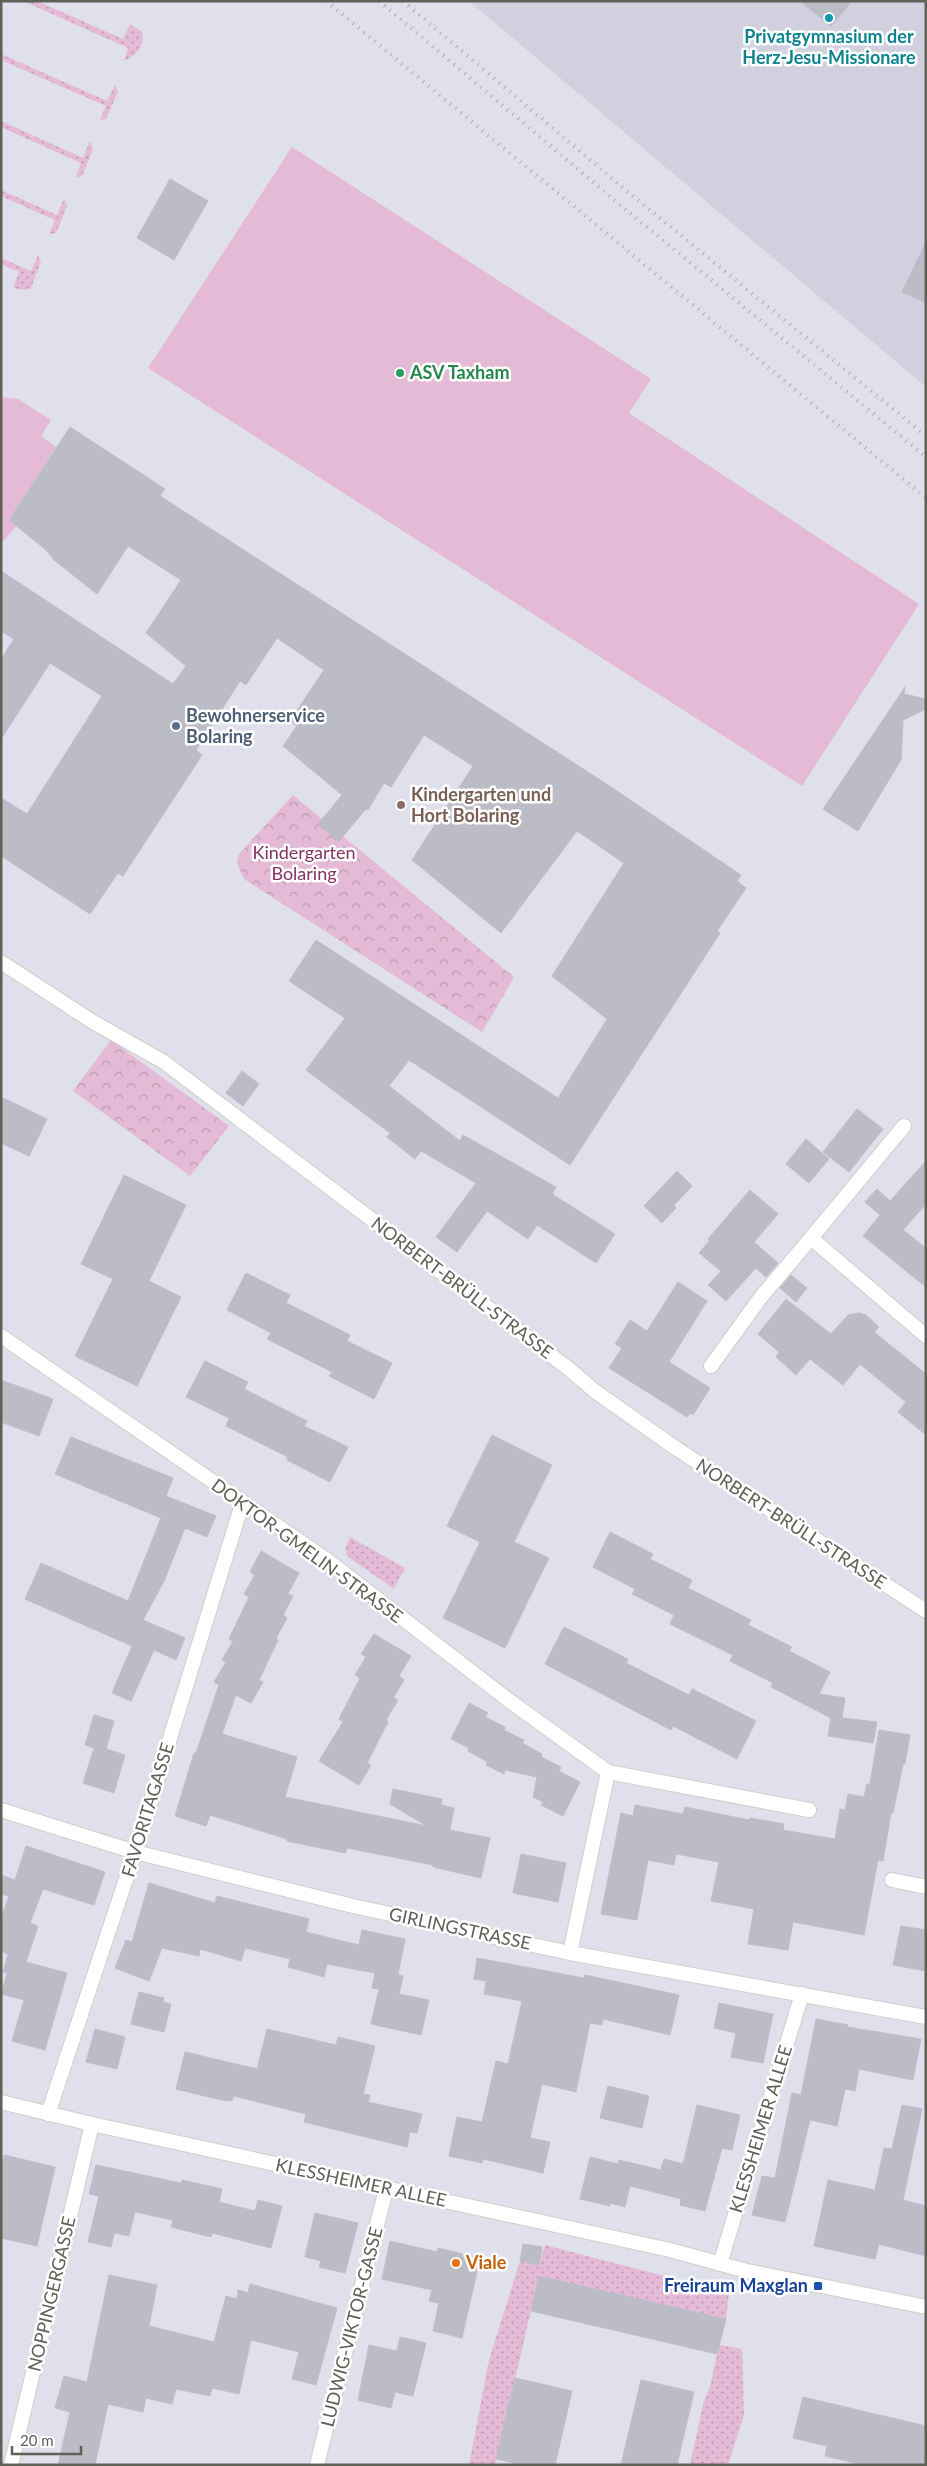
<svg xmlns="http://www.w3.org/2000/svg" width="927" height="2466" viewBox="0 0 927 2466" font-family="Lato,sans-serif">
<defs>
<pattern id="grass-dots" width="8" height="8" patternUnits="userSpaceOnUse" patternTransform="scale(1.25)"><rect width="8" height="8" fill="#e4bad6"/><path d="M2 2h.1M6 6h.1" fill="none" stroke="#bc9bb0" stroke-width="1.8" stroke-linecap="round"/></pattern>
<pattern id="park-crowns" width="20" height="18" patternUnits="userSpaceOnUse" patternTransform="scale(1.25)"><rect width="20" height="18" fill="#e4bad6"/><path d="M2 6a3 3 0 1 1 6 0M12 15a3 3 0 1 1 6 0" fill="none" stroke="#bc9bb0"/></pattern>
</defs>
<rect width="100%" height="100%" fill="#e0dfec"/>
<path fill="#d1d0de" d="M469,1H926V387Z"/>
<g fill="url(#grass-dots)">
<path d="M23,1H37L123,39L130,24L141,31C147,45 136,55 124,61L128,48Z"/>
<path d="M1,54L107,101L115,85L118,92L106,119L100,120L106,106L1,60Z"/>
<path d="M1,121L83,158L90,141L93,149L82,176L76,177L81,163L1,127Z"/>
<path d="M1,190L57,215L64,199L67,206L56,233L49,234L55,220L1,196Z"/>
<path d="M38,255L41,262L31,288L24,290L13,288L19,272L1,264V258L31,271Z"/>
<path d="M350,1537L405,1568L394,1589L347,1556L345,1549Z"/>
<path d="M545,2245L729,2293L726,2319L539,2276L495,2465H469L489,2360L520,2261L539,2265Z"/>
<path d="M719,2345L742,2349L744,2415L728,2465H690L704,2400L710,2387Z"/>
</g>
<g fill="url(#park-crowns)">
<path d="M293,795L514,977L482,1032L244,879L237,863L239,854Z"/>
<path d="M111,1040L229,1126L190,1176L73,1091Z"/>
</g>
<g fill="#e4bad6">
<path d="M292,147L651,379L629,413L919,604L802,786L148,368Z"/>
<path d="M1,397L18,399L51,420L41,436L56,447L9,520L16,526L1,544Z"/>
</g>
<g fill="#bcbcc6" stroke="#bebdd0">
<path d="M800,1H852L831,26Z"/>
<path d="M170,179L208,201L174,260L137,238Z"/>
<path d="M926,242V303L902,292Z"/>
<path d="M70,427L165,489L160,496L605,783L741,875L737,881L746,888L717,931L720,933L570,1165L409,1060L389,1086L460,1141L463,1135L556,1187L552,1194L615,1234L596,1263L537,1225L528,1239L487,1211L457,1252L436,1237L476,1183L421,1151L415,1159L387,1137L390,1133L306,1070L345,1018L289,981L316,940L558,1098L607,1019L552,976L624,863L577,831L501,933L412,860L473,766L424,735L391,787L384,783L368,810L366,809L339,841L318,824L342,795L283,746L297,726L290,721L324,670L277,638L246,685L240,681L196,750L202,755L123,876L118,873L90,914L1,856V798L27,814L102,696L50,663L1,739V659L14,639L1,631V571L173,684L186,666L146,633L181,580L128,546L97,594L54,560L46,550L9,520Z"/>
<path d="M905,687L904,694L926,699V709L903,720L901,760L858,831L823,809Z"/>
<path d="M242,1071L259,1084L243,1106L226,1093Z"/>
<path d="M1,1097L47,1119L29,1156L1,1143Z"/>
<path d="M857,1109L883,1129L849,1172L823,1152Z"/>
<path d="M806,1139L829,1159L809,1183L786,1164Z"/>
<path d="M926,1161V1204L903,1230L926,1248V1287L863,1236L880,1215L865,1202L877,1189L890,1201Z"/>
<path d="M677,1171L692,1186L674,1205L676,1208L662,1223L644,1206Z"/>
<path d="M124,1175L186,1205L149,1281L181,1297L137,1386L75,1356L113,1279L81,1264Z"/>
<path d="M750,1190L778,1214L754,1242L778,1263L766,1277L756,1268L726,1301L708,1285L721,1271L699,1253L710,1240L708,1239Z"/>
<path d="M246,1273L290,1295L286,1303L350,1335L347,1341L392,1363L374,1399L329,1376L332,1372L267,1339L271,1333L227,1310Z"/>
<path d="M791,1275L807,1288L796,1302L780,1288Z"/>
<path d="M678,1282L707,1301L669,1362L710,1388L693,1415L690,1413L687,1417L609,1368L622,1348L615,1344L630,1320L647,1331Z"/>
<path d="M786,1299L831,1334L848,1315L859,1313L866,1315L879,1327L874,1332L926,1374V1435L898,1412L906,1402L860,1364L843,1385L810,1359L796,1375L776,1357L779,1352L758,1334Z"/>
<path d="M205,1361L248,1382L244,1389L307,1421L304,1426L348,1447L330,1482L287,1460L288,1457L226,1426L229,1418L186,1397Z"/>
<path d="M1,1380L53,1399L39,1436L1,1422Z"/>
<path d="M492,1435L552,1465L514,1542L549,1558L505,1648L443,1618L480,1542L447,1526Z"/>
<path d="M71,1437L173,1478L166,1496L216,1516L207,1537L185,1528L164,1581L143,1620L185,1638L176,1660L154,1650L131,1701L112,1693L132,1646L25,1599L41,1563L128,1601L161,1518L55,1474Z"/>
<path d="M610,1532L653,1554L650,1559L692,1580L688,1588L751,1620L748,1625L792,1647L789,1651L830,1672L819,1694L845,1698L842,1718L877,1722L873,1743L828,1736L831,1718L771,1687L773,1683L730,1661L733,1655L670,1624L674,1615L632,1594L635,1589L593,1567Z"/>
<path d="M261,1551L299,1573L288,1594L293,1596L283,1615L287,1618L276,1638L278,1640L259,1680L263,1682L251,1703L236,1695L222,1734L297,1757L285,1797L427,1826L390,1804L393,1789L442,1799L441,1805L454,1808L450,1830L490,1838L481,1878L433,1867V1865L347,1848L345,1853L287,1841V1839L210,1815L206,1826L175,1816L194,1753H196L219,1685L214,1682L226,1662L222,1660L233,1641L229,1639L249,1597L244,1594L255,1575L250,1572Z"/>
<path d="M564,1627L628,1659L626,1663L689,1695L692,1689L756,1721L737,1759L673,1726L671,1730L545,1664Z"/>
<path d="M374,1634L411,1656L399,1676L404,1680L393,1698L398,1700L386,1720L388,1722L367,1763L371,1765L359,1785L319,1761L343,1722L339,1719L360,1678L355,1675L366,1657L361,1654Z"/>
<path d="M469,1703L488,1713L485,1717L505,1727L504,1730L524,1740L522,1743L542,1754L541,1757L561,1767L559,1771L580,1782L563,1816L541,1805L543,1802L533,1797L537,1777L505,1770L504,1774L486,1765L488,1762L468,1751L469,1748L451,1739Z"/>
<path d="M94,1715L114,1721L106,1749L125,1755L114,1793L83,1783L94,1748L85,1745Z"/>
<path d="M879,1730L910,1735L905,1764H903L893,1813H891L883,1861L878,1860L864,1935L793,1922L788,1950L748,1944L754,1909L711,1901L719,1862L676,1854L674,1865L648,1860L637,1920L601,1914L621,1813L633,1816L635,1805L683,1814L685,1807L749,1820L750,1818L784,1824L783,1830L835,1839L840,1809L845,1810L848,1794L864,1797L867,1784H870Z"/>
<path d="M26,1846L105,1872L94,1905L43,1889L30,1923L38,1926L26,1962L67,1973L45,2050L12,2041L24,2000L1,1994L7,1973L3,1972L8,1954L1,1951V1919L9,1896L1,1894V1875L15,1880Z"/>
<path d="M521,1854L566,1863L558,1902L513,1893Z"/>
<path d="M149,1883L215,1903L217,1896L309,1919L306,1932L359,1945L362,1930L405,1939L398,1975L403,1976L399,1994L429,2000L421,2035L371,2024L379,1989L372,1988L375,1973L327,1964L324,1977L288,1967L290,1959L245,1948L241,1961L200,1949L199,1956L162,1948L149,1981L115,1968L126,1940L132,1942Z"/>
<path d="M901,1926L926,1930V1971L893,1965Z"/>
<path d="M477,1958L584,1978L585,1975L679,1995L670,2035L603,2019L602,2025L590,2023L576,2092L542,2084L530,2138L550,2142L543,2173L483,2159L482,2163L449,2156L457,2117L482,2122L496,2061L508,2064L522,2001L484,1994L486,1981L474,1979Z"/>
<path d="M139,1992L164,1998L163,2002L171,2004L164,2032L131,2024Z"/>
<path d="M719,2003L773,2014L763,2063L731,2057L736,2033L714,2028Z"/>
<path d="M816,2019L848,2025L847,2027L921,2039L913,2080L859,2069L855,2091L845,2089L837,2126L810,2120L785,2222L752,2215L762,2176L775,2178L792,2093L801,2095Z"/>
<path d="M95,2029L125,2037L117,2069L86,2062Z"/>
<path d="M267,2029L336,2045L338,2037L375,2046L363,2094L370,2095L368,2102L422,2114L417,2133L410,2132L407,2147L304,2122L306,2114L234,2096L232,2101L221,2100L176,2089L185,2052L257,2069Z"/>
<path d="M608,2086L649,2096L642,2128L600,2118Z"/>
<path d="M697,2105L740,2115L732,2150L722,2148L705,2211L680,2205L681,2199L630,2186L625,2207L610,2203V2206L580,2199L590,2157L618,2164L619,2160L661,2170L664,2159L683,2164Z"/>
<path d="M902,2105L922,2109L903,2200L926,2206V2256L879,2244L875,2259L814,2246L828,2180L875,2190L884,2148L892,2149Z"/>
<path d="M4,2155L55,2167L37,2246L1,2238V2167Z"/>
<path d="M96,2165L181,2183L182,2180L222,2189L219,2202L255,2211L258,2200L282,2206L271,2248L212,2233L211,2237L171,2227L173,2220L135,2212L129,2236L114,2233L111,2247L88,2242L99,2196L89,2194Z"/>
<path d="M315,2213L358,2223L345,2273L319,2267L321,2261L305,2257Z"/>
<path d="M390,2241L437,2252L438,2248L480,2258L462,2338L433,2331L439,2303L429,2301L432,2290L382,2279Z"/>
<path d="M523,2244L542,2247L539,2265L520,2261Z"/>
<path d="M109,2275L157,2285L149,2326L214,2342L226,2296L237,2299L238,2290L248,2293L250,2284L337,2308L316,2385L292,2379L299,2352L251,2340L239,2394L212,2388L210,2396L176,2389L172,2404L146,2398L143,2412L108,2404L95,2465H58L70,2412L55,2408L64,2376L87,2382Z"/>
<path d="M539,2276L726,2319L717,2354L531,2311Z"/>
<path d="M400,2337L426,2343L413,2396L395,2392L391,2408L358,2400L369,2345L397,2351Z"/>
<path d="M515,2378L572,2391L555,2465H522L496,2459Z"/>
<path d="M641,2380L694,2392L677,2465H621Z"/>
<path d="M803,2397L926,2426V2465H864L825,2456L827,2446L793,2438Z"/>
</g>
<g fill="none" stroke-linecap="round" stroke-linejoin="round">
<g stroke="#cfcfc8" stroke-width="16">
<g id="minor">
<path d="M1,962L93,1022L164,1062L569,1369L596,1392L677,1449L926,1611"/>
<path d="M811,1238L904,1126"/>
<path d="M1,1336L327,1560L511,1702L608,1772L809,1810"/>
<path d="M711,1366L761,1297L811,1238L926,1336"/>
<path d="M1,1810L135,1852L353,1906L570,1953L926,2017"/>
<path d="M892,1880L926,1887"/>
<path d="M570,1953L608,1772"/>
<path d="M48,2114L135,1852L242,1504"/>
<path d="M720,2264L802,1994"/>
<path d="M11,2465L92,2124"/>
<path d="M317,2465L386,2189"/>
</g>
</g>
<g stroke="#cfcfc8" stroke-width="16">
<path id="tertiary" d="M1,2102L92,2124L670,2250L747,2271L926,2307"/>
</g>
<use href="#minor" stroke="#fff" stroke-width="14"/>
<use href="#tertiary" stroke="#fff" stroke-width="14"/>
<g stroke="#acacab" stroke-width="4" stroke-dasharray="1 6" stroke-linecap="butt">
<path d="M326,1L926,498"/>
<path d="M379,1L613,199L926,457"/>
<path d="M403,1L622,187L926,436"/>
</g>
</g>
<circle fill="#0f9aa8" stroke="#fff" stroke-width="2" cx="829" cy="18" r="5"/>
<circle fill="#2e9e5b" stroke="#fff" stroke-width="2" cx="400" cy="373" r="5"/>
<circle fill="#5c6f8a" stroke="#fff" stroke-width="2" cx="176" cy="726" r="5"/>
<circle fill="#8d6e63" stroke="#fff" stroke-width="2" cx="401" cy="805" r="5"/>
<circle fill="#e8710a" stroke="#fff" stroke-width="2" cx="456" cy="2263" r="5"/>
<rect fill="#1a4fb4" stroke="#fff" stroke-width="2" x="813" y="2281" width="10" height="10" rx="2.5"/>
<g text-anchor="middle" stroke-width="5" stroke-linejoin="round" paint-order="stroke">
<g font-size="18" font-weight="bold" fill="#0d838f" stroke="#fff">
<text x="829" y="43">Privatgymnasium der<tspan x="829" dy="21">Herz-Jesu-Missionare</tspan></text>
</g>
<g font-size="18" font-weight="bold" fill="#27864d" stroke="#fff" text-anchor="start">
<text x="410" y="379">ASV Taxham</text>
</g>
<g font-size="18" font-weight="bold" fill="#4e5e75" stroke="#fff" text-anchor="start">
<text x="186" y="722">Bewohnerservice<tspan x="186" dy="21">Bolaring</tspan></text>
</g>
<g font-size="18" font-weight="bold" fill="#785e54" stroke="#fff" text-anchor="start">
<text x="411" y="801">Kindergarten und<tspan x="411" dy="21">Hort Bolaring</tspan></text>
</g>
<g font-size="18" fill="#843364" stroke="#fff">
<text x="304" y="859">Kindergarten<tspan x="304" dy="21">Bolaring</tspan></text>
</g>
<g font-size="18" fill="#606058" stroke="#fff">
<text transform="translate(462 1288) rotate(37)" y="6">NORBERT-BRÜLL-STRASSE</text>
<text transform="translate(791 1524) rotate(33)" y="6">NORBERT-BRÜLL-STRASSE</text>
<text transform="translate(307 1551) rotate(36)" y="6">DOKTOR-GMELIN-STRASSE</text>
<text transform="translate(148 1810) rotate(-73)" y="6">FAVORITAGASSE</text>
<text transform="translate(460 1929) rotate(12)" y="6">GIRLINGSTRASSE</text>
<text transform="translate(761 2129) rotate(-73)" y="6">KLESSHEIMER ALLEE</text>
<text transform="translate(361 2183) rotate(12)" y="6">KLESSHEIMER ALLEE</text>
<text transform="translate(52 2294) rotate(-77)" y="6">NOPPINGERGASSE</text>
<text transform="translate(352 2327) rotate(-76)" y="6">LUDWIG-VIKTOR-GASSE</text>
</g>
<g font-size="18" font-weight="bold" fill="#c56008" stroke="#fff" text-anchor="start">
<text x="466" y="2269">Viale</text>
</g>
<g font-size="18" font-weight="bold" fill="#164399" stroke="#fff" text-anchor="end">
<text x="808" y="2292">Freiraum Maxglan</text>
</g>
</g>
<rect width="927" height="2466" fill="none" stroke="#606058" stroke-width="5"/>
<path d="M12 2446v8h69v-8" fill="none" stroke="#606058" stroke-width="2.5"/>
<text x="20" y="2446" font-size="15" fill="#606058" stroke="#ffffff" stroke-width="4" paint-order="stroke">20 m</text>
</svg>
